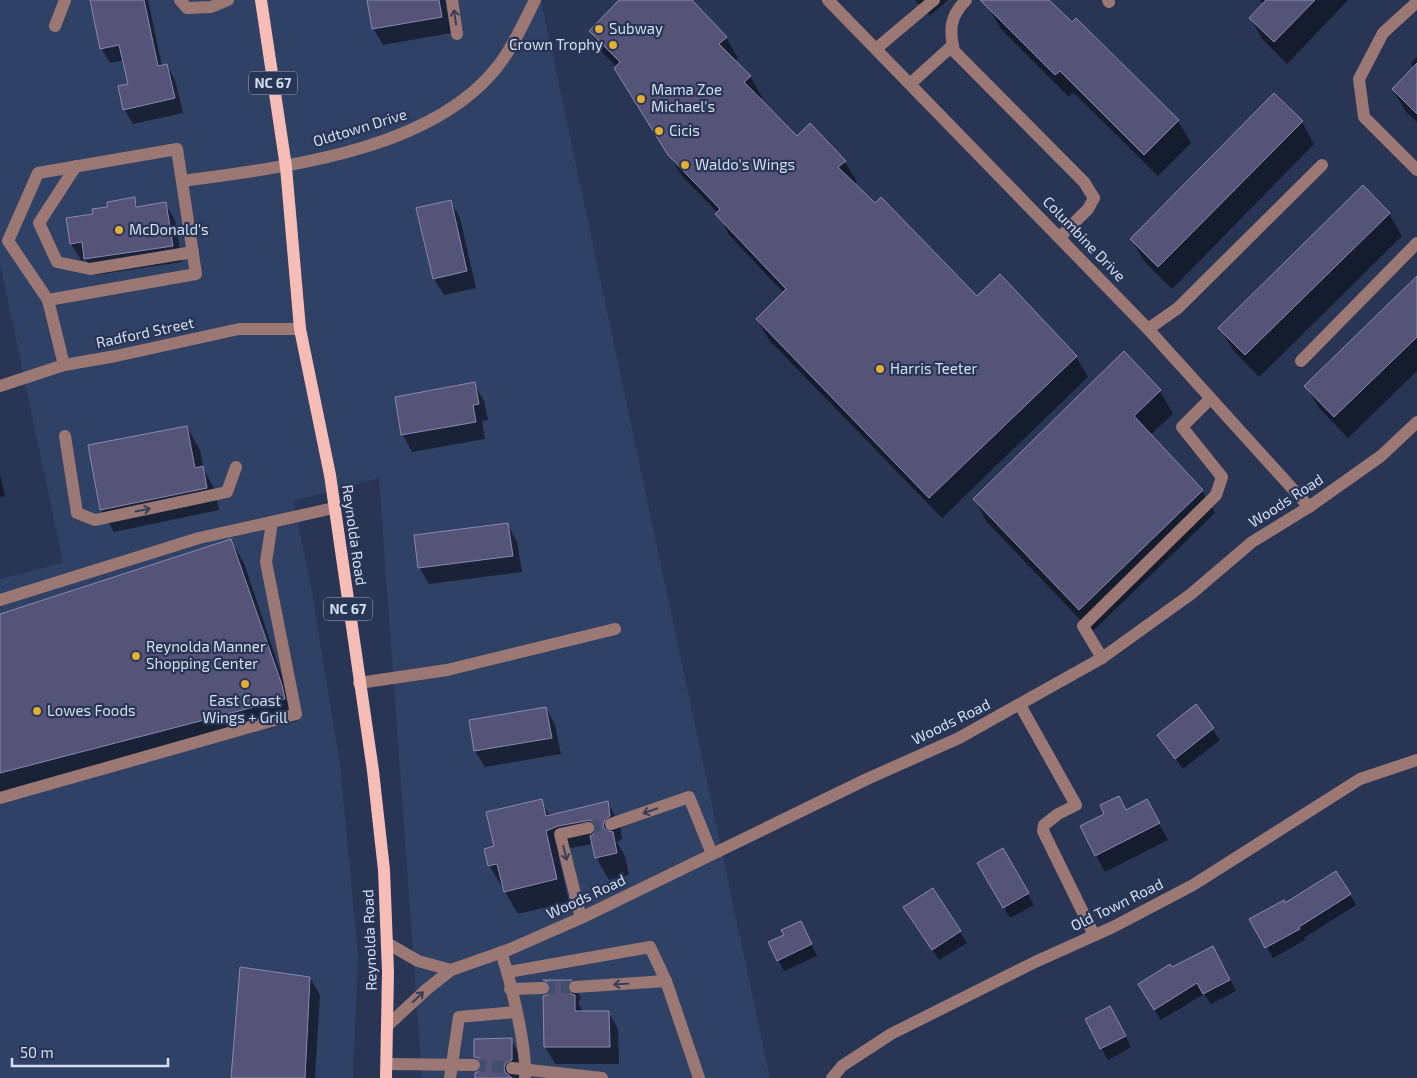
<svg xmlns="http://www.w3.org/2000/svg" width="1417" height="1078" viewBox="0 0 1417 1078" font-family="'Exo 2',sans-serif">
<rect width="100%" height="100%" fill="#283555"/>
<path fill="#304166" d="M0,0H541L770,1078H422L379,478L293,501L311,586L340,764L358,955L353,1078H0V579L63,563L0,263Z"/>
<g fill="#0007">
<path d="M91,0H148L162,66L167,65L175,80L183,113L133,124L124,109L130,85L124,60L110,63L101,48Z"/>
<path d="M368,0H445L451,33L383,45L373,28Z"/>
<path d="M621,0H691L726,38L738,58L735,61L750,76L762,97L759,99L797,138L810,125L845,162L857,182L854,185L977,298L1076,357L1088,377L942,518L769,340L757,319L784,293L729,235L718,213L682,176L617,67L602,52L590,31Z"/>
<path d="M915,0H948L930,16Z"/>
<path d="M995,0H1047L1178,121L1191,143L1158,176L1073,92L1069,97L1001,29L988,7Z"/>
<path d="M1260,0H1348L1287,64L1263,40L1250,18L1263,5Z"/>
<path d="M1417,57V122L1406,112L1393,90L1414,68L1411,63Z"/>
<path d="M1302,122L1314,144L1172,289L1144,261L1131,239Z"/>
<path d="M1363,187L1389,214L1402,236L1259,377L1233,350L1220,328Z"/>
<path d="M134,199L139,208L165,204L175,220L182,262L95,275L86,260H81L71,244L95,215Z"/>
<path d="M450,201L460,218L476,288L444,295L434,279Z"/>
<path d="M1417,278V371L1348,438L1319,408L1306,386Z"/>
<path d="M1124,353L1160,391L1173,414L1150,435L1202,491L1215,513L1092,632L987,522L975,500Z"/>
<path d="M474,384L484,401L488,420L482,421L485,439L412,452L403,435L396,398Z"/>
<path d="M187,427L200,450L204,470L215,490L219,510L114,532L101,510Z"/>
<path d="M0,475L5,496L0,497Z"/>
<path d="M508,525L517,542L522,572L429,584L419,567Z"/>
<path d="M231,541L244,563L297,721L0,799V616Z"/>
<path d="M1196,706L1220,740L1183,769L1159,735Z"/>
<path d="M546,708L555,725L561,754L485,767L475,751Z"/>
<path d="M541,801L550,816L607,802L620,824L622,839L617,842L625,856L629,875L609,880L596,857L593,844L571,848L558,854L569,902L518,914L489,865L496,847Z"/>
<path d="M1127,811L1156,818L1168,840L1105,872L1096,855Z"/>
<path d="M1002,850L1034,905L1010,918L978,864Z"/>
<path d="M932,889L967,943L939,960L911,918Z"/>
<path d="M1350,894L1356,905L1304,938L1305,940L1273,958L1251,920L1285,904Z"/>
<path d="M801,923L817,956L784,971L778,960L785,936Z"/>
<path d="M1219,958L1236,991L1211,1004L1204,994L1161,1020L1146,996L1171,969Z"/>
<path d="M310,978L320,995L315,1078H232Z"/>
<path d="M546,981H571L581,998L578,1002L584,1013H609L618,1029L619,1064H555L545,1047V997L551,991Z"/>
<path d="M1116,1018L1131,1047L1108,1060L1086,1020Z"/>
<path d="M511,1040L521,1057L519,1078H476L482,1068L476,1057Z"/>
</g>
<g fill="#555478" stroke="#8a89b1">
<path d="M90,0H144L158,66L167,64L175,98L123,110L118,86L128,84L119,45L100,49Z"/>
<path d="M367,0H439L442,17L372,29Z"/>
<path d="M619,0H692L727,37L719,44L751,76L744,82L797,136L810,123L846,161L838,167L875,203L881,197L977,296L1000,274L1077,356L929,498L756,319L786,289L715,214L720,209L668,155L614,68L620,62L589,31Z"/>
<path d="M980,0H1049L1072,22L1076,18L1179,120L1144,155L1060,71L1055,75Z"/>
<path d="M1266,0H1315L1274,42L1249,18Z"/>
<path d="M1417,63V114L1392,89Z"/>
<path d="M1274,93L1303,121L1158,267L1130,239Z"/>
<path d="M1363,185L1390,213L1245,355L1218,328Z"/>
<path d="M135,197L136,207L166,202L173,246L84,259L82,242L70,244L66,218L93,214L92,209L107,207V202Z"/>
<path d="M451,200L467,271L433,279L416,208Z"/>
<path d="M1417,276V337L1334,417L1304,386Z"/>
<path d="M1124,351L1161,390L1134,416L1203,490L1079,610L973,499Z"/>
<path d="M475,382L479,404L473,405L476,422L401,435L395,397Z"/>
<path d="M187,426L195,468L203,466L207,488L100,510L88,445Z"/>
<path d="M508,523L513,556L418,568L414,535Z"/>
<path d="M231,539L282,685L285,699L0,773V614Z"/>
<path d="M1196,704L1214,728L1175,759L1157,735Z"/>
<path d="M546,707L552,738L474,751L469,720Z"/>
<path d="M1119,796L1126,810L1147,799L1160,823L1095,856L1080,826L1104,814L1100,805Z"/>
<path d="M542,799L546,816L608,801L610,816L605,819L603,826L606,830L613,832L617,853L595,858L590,836L594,834L596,827L591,820L558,826L546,831L557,879L504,892L497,864L488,866L484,849L494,846L486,812Z"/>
<path d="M1003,848L1029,893L1003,908L977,863Z"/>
<path d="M1336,871L1351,894L1299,927L1300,929L1265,948L1249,919L1284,900L1285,903Z"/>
<path d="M933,888L961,931L932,950L903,907Z"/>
<path d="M801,921L812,944L777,961L768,942L784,935L781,930Z"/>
<path d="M1213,946L1230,980L1203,994L1197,983L1154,1010L1138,984L1170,964L1172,967Z"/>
<path d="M240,967L310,977L305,1078H231Z"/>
<path d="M543,980H572L567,988L571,994L575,995V1011H609L610,1047H544L543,996L548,995L551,988L550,983Z"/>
<path d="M1110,1006L1126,1036L1100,1049L1085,1019Z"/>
<path d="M512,1038V1060L506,1063L504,1068L505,1072L512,1078H475V1073L481,1070L482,1065L479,1058L474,1057V1039Z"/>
</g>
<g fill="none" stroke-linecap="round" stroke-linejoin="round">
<g stroke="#424e6d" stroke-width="12" stroke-dasharray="12 6" stroke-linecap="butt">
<path d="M588,828L611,824"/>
<path d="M543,988L575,987"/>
<path d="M474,1065L512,1068"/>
</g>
<g stroke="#9b7874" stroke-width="12">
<path d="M180,0L187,8L211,7L228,0"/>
<path d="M452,0L457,34"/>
<path d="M828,0L1148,329L1309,507"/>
<path d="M966,0C950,16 949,29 954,51L1084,182L1094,198L1088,209L1060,237"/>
<path d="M1108,0L1109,2"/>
<path d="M1417,2L1383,33L1359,79L1364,117L1417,170"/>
<path d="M55,26L65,0"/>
<path d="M877,48L934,0"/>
<path d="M911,83L953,45"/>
<path d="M177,149L196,274L48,300L8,241L38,173Z"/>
<path d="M76,166L39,223L57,262L90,269L193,252"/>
<path d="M183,181C283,167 431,152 498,66C513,47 524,22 535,0"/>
<path d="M48,300L64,365"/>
<path d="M1148,329L1178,308L1322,165"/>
<path d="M1301,361L1417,243"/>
<path d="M0,386L64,365L116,356L239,329H300"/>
<path d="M65,436L77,513L95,520L227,492L236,467"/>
<path d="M0,600L199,538L334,508"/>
<path d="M1102,658L1083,626L1216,495L1222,477L1182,427L1210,399"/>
<path d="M359,683L447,670L615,629"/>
<path d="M1020,705L1076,805L1058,814L1044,825L1043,831L1094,935"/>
<path d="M0,798L296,714L266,562L272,522"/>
<path d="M611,824L689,797L712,854"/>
<path d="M581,918L560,834L588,828"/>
<path d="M387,943L418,961L451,970"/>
<path d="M501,952C511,982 527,1048 525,1078"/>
<path d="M508,972L650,947L666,981L699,1078"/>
<path d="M575,987L666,981"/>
<path d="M510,989L543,988"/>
<path d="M387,1026L427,989L451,970L508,950L581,918L867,779L959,738L1102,658L1191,594L1252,542L1309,507L1381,456L1417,422"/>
<path d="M387,1064L474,1065"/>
<path d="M512,1068L602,1078"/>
<path d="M450,1078L459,1017L515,1012"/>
<path d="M832,1078L842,1066L891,1034L1035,962L1113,927L1193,885L1360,779L1417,760"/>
</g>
<path stroke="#f6bdb7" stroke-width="12" d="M261,0L286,167L300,329L330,475L373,771L384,870L388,972L386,1078"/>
</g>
<defs><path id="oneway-shaft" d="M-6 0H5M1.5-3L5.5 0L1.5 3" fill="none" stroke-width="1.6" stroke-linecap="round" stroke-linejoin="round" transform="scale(1.25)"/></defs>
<g stroke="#393f5a">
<use href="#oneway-shaft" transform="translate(455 17) rotate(-98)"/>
<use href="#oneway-shaft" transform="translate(143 510) rotate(-12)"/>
<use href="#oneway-shaft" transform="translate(650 811) rotate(161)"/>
<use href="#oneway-shaft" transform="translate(565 853) rotate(76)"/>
<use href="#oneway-shaft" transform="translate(621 984) rotate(176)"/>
<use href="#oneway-shaft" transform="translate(418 997) rotate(-44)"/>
</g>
<g fill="#e1af34" stroke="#283555" stroke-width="2">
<circle cx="599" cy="29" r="5"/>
<circle cx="613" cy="45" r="5"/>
<circle cx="641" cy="99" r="5"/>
<circle cx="659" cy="131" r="5"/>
<circle cx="685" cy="165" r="5"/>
<circle cx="119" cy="230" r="5"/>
<circle cx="880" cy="369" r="5"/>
<circle cx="136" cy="656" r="5"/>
<circle cx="245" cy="684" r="5"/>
<circle cx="37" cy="711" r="5"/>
</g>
<g text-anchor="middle" stroke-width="4.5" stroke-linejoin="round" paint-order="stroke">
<g fill="#283555" stroke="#a0abc3" stroke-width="1">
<rect x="249" y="71.5" width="48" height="23" rx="4"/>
<rect x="324" y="597.5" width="48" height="23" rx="4"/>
</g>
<g font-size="14" font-weight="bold" fill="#d4def2">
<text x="273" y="88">NC 67</text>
<text x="348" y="614">NC 67</text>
</g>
<g font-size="15" fill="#d4def2" stroke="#283555" text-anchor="start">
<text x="609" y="34">Subway</text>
<text x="603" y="50" text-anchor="end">Crown Trophy</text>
<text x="651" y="95">Mama Zoe<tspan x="651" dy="17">Michael's</tspan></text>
<text x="669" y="136">Cicis</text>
<text x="695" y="170">Waldo's Wings</text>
<text x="129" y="235">McDonald's</text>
<text x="890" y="374">Harris Teeter</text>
<text x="146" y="652">Reynolda Manner<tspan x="146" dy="17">Shopping Center</tspan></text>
<text x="245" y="706" text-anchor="middle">East Coast<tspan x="245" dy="17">Wings + Grill</tspan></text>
<text x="47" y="716">Lowes Foods</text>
</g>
<g font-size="15" fill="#d4def2" stroke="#283555">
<text transform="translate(360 128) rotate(-17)" y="5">Oldtown Drive</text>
<text transform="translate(1084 239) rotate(46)" y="5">Columbine Drive</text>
<text transform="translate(145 333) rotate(-12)" y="5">Radford Street</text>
<text transform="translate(1286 501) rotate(-33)" y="5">Woods Road</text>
<text transform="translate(354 535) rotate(82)" y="5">Reynolda Road</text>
<text transform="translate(951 722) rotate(-26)" y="5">Woods Road</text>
<text transform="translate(586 897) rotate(-25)" y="5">Woods Road</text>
<text transform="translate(1117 905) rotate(-26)" y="5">Old Town Road</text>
<text transform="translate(370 940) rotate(-92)" y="5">Reynolda Road</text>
</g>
</g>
<path d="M12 1058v8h156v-8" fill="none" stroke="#d4def2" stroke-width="2.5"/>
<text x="20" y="1058" font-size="15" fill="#d4def2" stroke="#283555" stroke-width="4" paint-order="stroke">50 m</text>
</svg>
